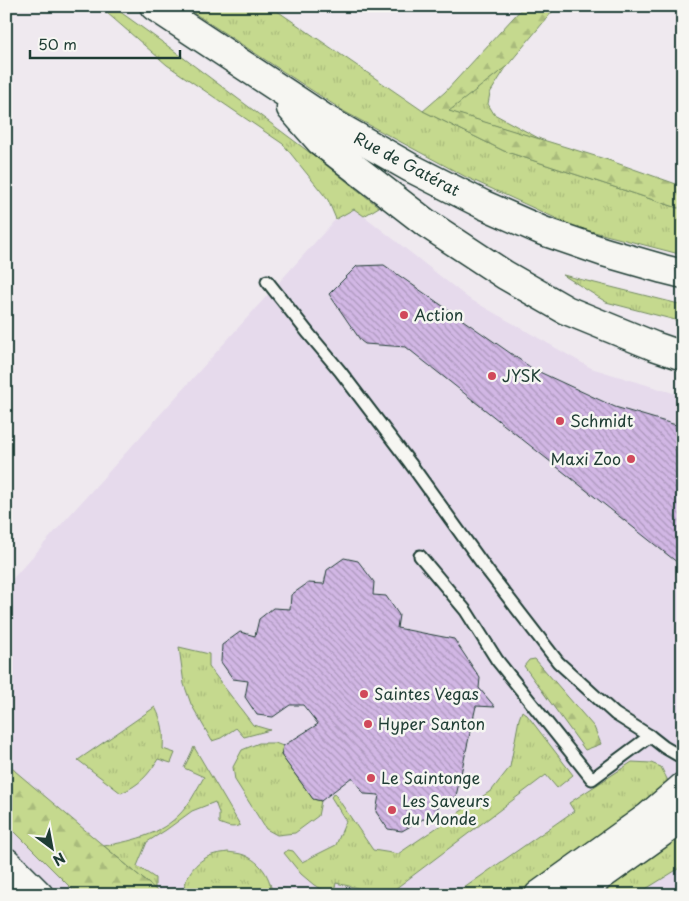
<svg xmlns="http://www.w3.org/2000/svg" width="689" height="901" viewBox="0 0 689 901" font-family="'Playpen Sans',sans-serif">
<defs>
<pattern id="grass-tufts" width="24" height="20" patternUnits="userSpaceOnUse" patternTransform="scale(1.25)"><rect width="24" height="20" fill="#c5d98e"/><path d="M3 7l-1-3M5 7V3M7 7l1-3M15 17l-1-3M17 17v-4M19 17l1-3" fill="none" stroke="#a9bb7b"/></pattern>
<pattern id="forest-firs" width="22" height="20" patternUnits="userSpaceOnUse" patternTransform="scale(1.25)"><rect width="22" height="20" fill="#c5d98e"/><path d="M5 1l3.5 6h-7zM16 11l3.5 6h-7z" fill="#a9bb7b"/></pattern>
<pattern id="building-back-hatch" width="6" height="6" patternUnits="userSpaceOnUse" patternTransform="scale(1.25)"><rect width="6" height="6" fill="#d2b7e5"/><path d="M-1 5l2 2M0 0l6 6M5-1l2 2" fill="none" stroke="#aa96ba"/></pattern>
</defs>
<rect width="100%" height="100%" fill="#efe9ef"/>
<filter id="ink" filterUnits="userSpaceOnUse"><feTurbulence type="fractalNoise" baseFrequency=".02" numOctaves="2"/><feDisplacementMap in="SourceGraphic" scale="10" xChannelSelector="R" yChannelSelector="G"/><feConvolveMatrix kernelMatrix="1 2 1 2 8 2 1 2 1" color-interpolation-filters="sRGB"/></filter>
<g filter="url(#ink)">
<path fill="#e6daec" d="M354,208L468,298L591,368L683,396V895H6V586L336,219Z"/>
<g fill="url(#grass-tufts)" stroke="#728b61">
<path d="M99,6H112L169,47L317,158L379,207L364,216L354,209L336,219L328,200L283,144L167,65Z"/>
<path d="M183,6H270L423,111L504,151L678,208H683V255L575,227L466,177L345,112Z"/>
<path d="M507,66L490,93L488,104L494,114L542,140L448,111Z"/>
<path d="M563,275L683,305V322L606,302Z"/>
<path d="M179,647L209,654V667L253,725L270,730L244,737L236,728L221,738L212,741L191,704L184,684Z"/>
<path d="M155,707C163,723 164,731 163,749L175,753L171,763L158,759C148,776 139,785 121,793L78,760Z"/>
<path d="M522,711L527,715L573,775L557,788L546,775L395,889L366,890L336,883L333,895L314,885L301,874L284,853L288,850L293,851L302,862L336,845L346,821L331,797L334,793L373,850L398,854L492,790L510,767L519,719Z"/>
<path d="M259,743H275L283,746L281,755L313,799L321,801L318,816L295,833L277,835L266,829L235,780L233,767L242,750Z"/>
<path d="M194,747L240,825C232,829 227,826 219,823V813L215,802L192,811L166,830L147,842L137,866L155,878V889L104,846C136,840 165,834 186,807C193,798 198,787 204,777L184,768Z"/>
<path d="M632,762L651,763L661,767L668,781L659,796L522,895H454L574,811L569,803Z"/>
<path d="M683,836V866L636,895H599Z"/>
<path d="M228,852C233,853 239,853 244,855C261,862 271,877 272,895H183C184,877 195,861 212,855C217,853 223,853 228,852Z"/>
</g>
<g fill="url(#forest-firs)" stroke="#728b61">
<path d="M524,6H557L507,66L449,111L608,160L679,185L683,181V202L678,208L504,151L423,111L445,92Z"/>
<path d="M535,659L594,727L601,744L585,750L524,666L529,660Z"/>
<path d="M6,760L15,771L162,895H78L6,823Z"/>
</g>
<g fill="url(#building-back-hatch)" stroke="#1f3d34">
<path d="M384,265L533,369L615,407L683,427V567L406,347L365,344L361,341L329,294L357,266Z"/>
<path d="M344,558L358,561L374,582L373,595L386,596L399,615L397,628L454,639L480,678L479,688L495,707L476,706L456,796L437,808L435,821L423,819L402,831L388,829L376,812L379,795L364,794L352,777L321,801L313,799L281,755L283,746L318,724L303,705H290L273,717L257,715L245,697L248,681L233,679L221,662L222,645L240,632L255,636L259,619L273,608L290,609L291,595L308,583L324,584L327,570Z"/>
</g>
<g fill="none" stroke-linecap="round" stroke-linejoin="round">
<g stroke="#1f3d34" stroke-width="15">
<g id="service">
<path d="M267,281L309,334L340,371L410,463L487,570L558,662L615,714L650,736"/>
<path d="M420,556L466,611L497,660L592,779L650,736L664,747L683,758"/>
</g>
</g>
<g stroke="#1f3d34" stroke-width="31">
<g id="secondary">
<path d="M539,895L648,817L683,787"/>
<path d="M574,895L683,817"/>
</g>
</g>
<g stroke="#1f3d34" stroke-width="31">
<g id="primary">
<path d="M154,6L325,119L411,168L484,205L543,231L604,252L663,269L683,274"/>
<path d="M291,108L320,141L426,223L505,275L566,310L654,346L683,356"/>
</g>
</g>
<g stroke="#1f3d34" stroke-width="31">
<path id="motorway" d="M6,862L39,895"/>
</g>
<use href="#service" stroke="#f6f6f2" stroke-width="11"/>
<use href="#secondary" stroke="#f6f6f2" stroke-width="28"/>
<use href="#primary" stroke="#f6f6f2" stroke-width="28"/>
<use href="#motorway" stroke="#f6f6f2" stroke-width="28"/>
</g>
</g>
<g fill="#d1495b" stroke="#f6f6f2" stroke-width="2">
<circle cx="404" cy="315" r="5"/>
<circle cx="492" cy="376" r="5"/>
<circle cx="560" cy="421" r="5"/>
<circle cx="631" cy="459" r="5"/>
<circle cx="364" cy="694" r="5"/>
<circle cx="368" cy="724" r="5"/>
<circle cx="371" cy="778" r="5"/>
<circle cx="392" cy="810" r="5"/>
</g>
<g text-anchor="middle" stroke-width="5" stroke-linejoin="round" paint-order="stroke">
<g font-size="16" fill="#1f3d34" stroke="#f6f6f2">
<text transform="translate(407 164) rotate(28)" y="6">Rue de Gatérat</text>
</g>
<g font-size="16" fill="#1f3d34" stroke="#f6f6f2" text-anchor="start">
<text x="414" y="321">Action</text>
<text x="502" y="382">JYSK</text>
<text x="570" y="427">Schmidt</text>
<text x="621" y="465" text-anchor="end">Maxi Zoo</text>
<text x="374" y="700">Saintes Vegas</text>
<text x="378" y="730">Hyper Santon</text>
<text x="381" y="784">Le Saintonge</text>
<text x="402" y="807">Les Saveurs<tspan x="402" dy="18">du Monde</tspan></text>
</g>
</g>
<rect width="689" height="901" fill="none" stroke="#f6f6f2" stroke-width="25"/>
<rect x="12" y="12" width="664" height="876" fill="none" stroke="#1f3d34" stroke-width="2" filter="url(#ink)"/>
<g transform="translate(52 848) rotate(148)" stroke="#f6f6f2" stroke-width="4" paint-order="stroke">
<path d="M0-4L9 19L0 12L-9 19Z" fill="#1f3d34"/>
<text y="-8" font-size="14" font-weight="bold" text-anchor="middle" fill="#1f3d34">N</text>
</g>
<path d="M30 50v8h150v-8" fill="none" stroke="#1f3d34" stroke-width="2.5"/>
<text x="38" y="50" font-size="15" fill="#1f3d34" stroke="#f6f6f2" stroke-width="4" paint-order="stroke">50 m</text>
</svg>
